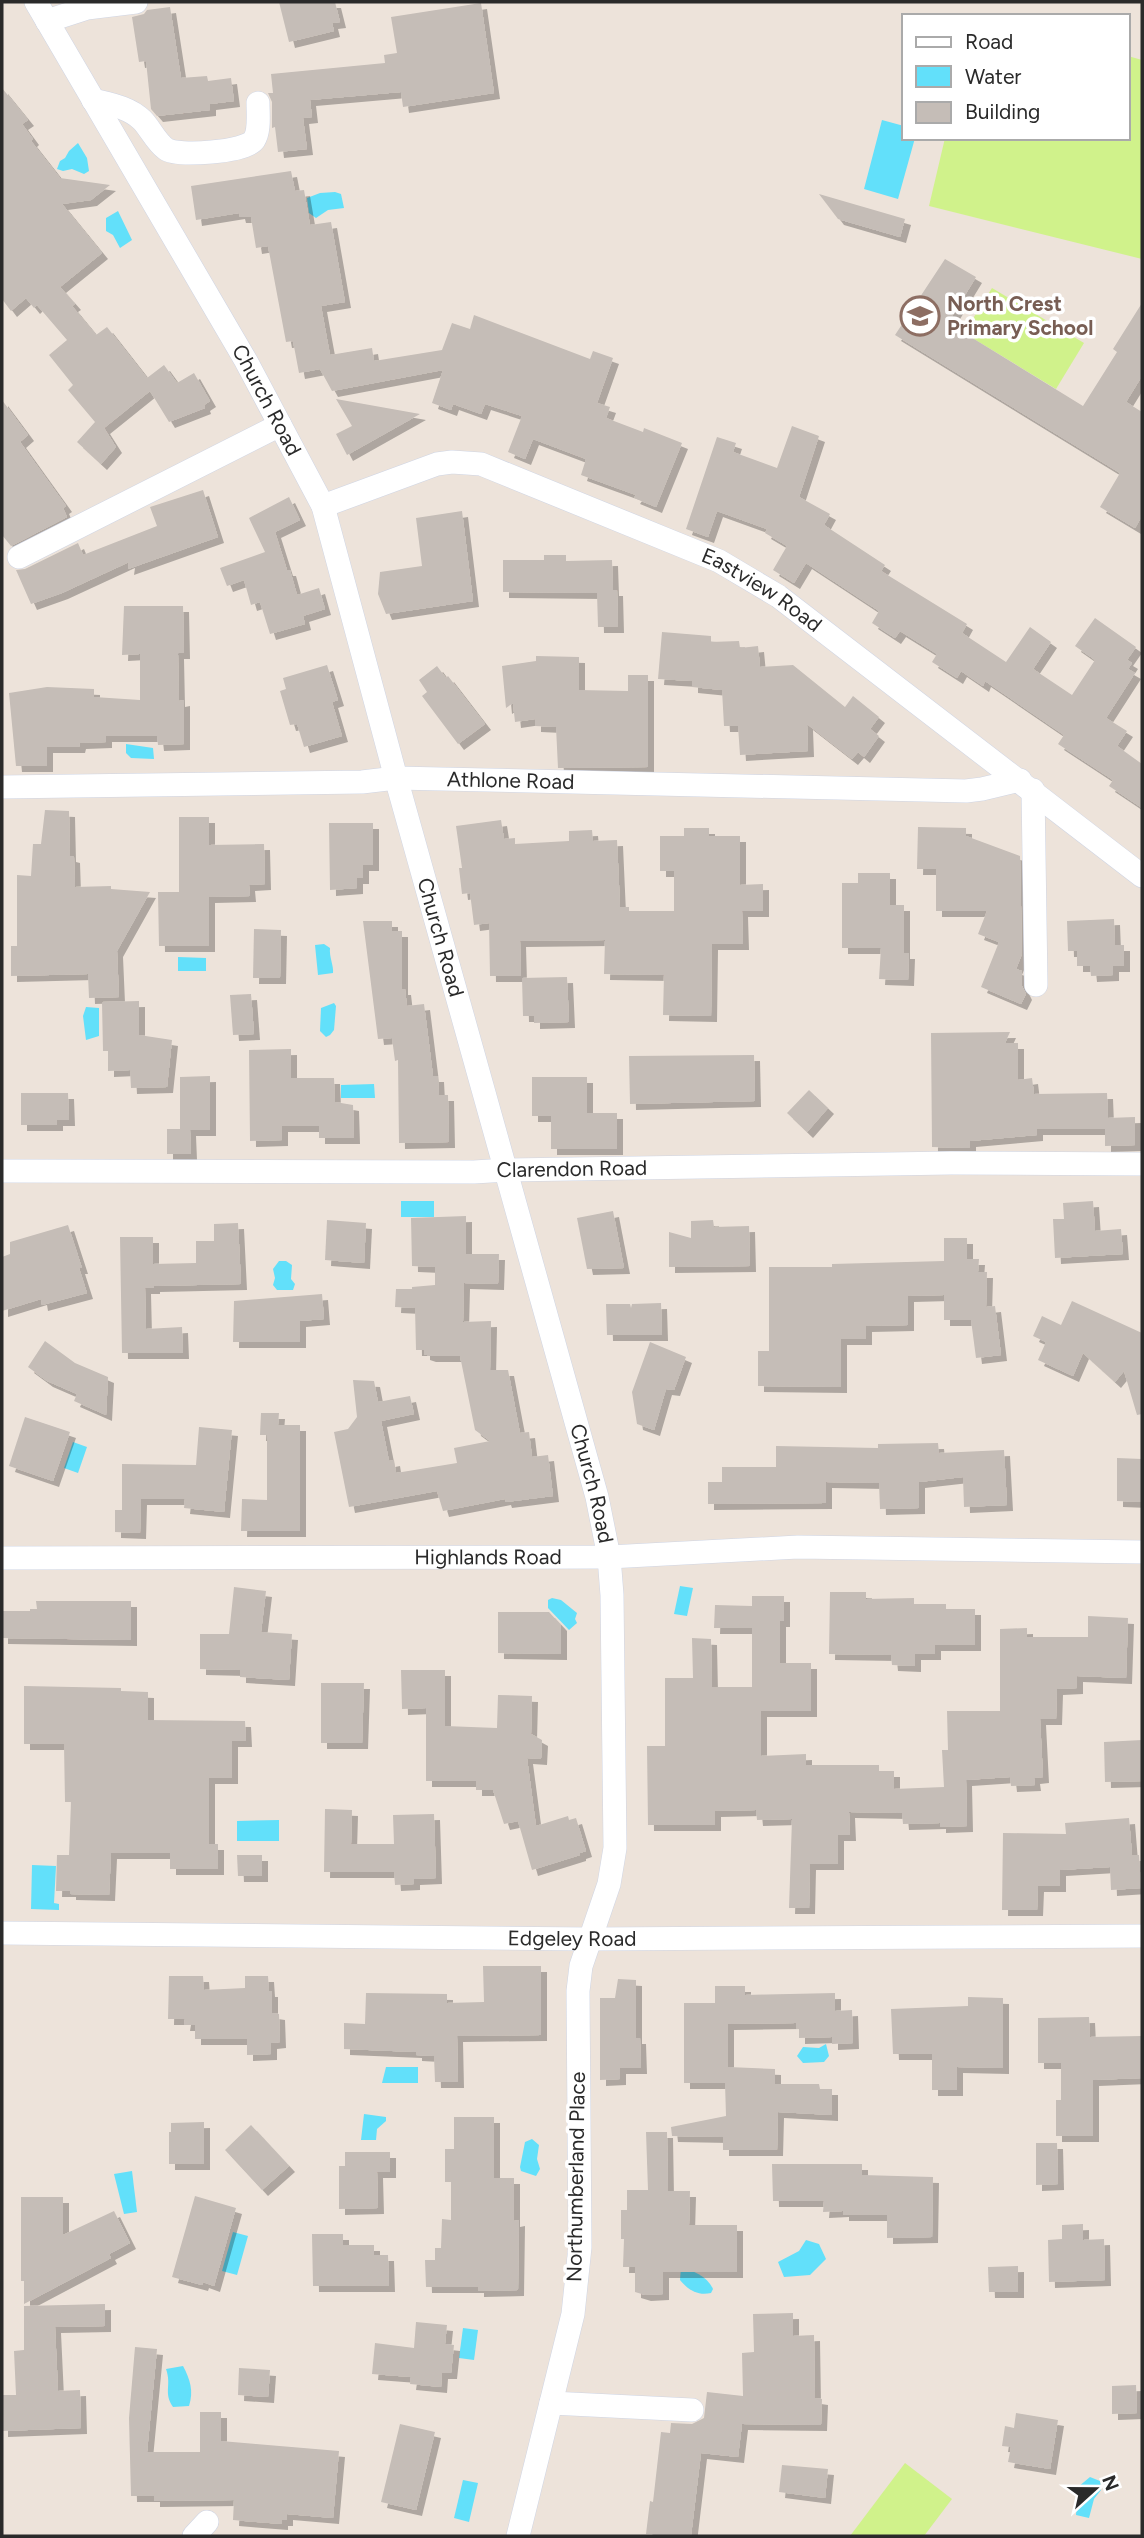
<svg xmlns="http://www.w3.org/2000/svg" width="1144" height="2538" viewBox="0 0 1144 2538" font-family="Figtree,sans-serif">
<defs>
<filter id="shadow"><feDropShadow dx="6" dy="6" stdDeviation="0" flood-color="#0004"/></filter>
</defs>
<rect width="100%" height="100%" fill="#ede3da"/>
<g fill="#d0f28b">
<path d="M1128,56L1142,60V259L929,206L945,138H1128Z"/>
<path d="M992,288L1084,343L1056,389L964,333Z"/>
<path d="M905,2463L952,2499L924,2536H850Z"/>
</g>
<g fill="#62e0fa">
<path d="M882,120L904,126V138H915L898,199L864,189Z"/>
<path d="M78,143L87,158L89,171L84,174L72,169L63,171L57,169L60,161L65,158L69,151Z"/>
<path d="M335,192L341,194L344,208L328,210L316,218L309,213L307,198L320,193Z"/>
<path d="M118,211L132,240L120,248L113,235L106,231V218Z"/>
<path d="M126,744L153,748L154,759L131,758L126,753Z"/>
<path d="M324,944L330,948C329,957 334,966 333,973L318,975L315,945Z"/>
<path d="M178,957L206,958V971H178Z"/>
<path d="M334,1003L336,1006L334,1030L330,1035L326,1037L320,1031L321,1008Z"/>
<path d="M86,1007L99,1008V1036L86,1040L83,1016Z"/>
<path d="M374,1084L375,1098H341V1085Z"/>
<rect x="401" y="1201" width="33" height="16"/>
<path d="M279,1261H286L292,1265L291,1279L295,1284L293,1290H277L273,1285L275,1278L273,1269Z"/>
<path d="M73,1442L87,1447L78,1473L64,1468Z"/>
<path d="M680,1586L693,1588L687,1616L674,1614Z"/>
<path d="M552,1598L561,1600L577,1613L575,1619L577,1623L569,1630L548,1608V1600Z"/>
<path d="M279,1820V1841H237V1821Z"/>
<path d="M32,1865L56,1866L54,1903L59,1904V1910L31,1909Z"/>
<path d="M826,2044L829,2056L824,2062L803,2063L797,2056L803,2047L819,2048Z"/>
<path d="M386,2067H418V2083H382Z"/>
<path d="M364,2114L386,2117V2121L377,2129L376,2140H361Z"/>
<path d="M532,2139L539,2145L537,2159L540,2169L536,2176L521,2171L520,2167L525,2142Z"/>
<path d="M132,2171L137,2212L124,2214L114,2174Z"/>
<path d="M233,2232L248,2236L237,2275L222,2271Z"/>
<path d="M806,2240L819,2244L826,2259L810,2275L784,2277L778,2262L799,2251Z"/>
<path d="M681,2267C692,2270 708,2277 713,2289L711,2293C698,2296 688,2290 680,2280Z"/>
<path d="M463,2328L478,2330L474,2360L459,2358Z"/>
<path d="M183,2366C190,2379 194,2391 189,2406L173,2407C163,2392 172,2386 166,2369Z"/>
<path d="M1090,2477L1100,2481L1101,2490L1094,2499L1089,2518L1076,2515L1078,2487Z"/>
<path d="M463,2480L478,2483L469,2522L454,2518Z"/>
</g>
<g fill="#c5bdb7" filter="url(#shadow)">
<path d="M279,2H335L340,22L332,23L334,31L289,42Z"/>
<path d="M481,3L494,93L403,107L401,92L310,100L312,117L303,118L307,149L278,152L275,127L272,128V102L268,93H273L271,74L385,63L384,55L397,53L391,17Z"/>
<path d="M170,7L181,78L207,76L208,81L231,78L234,101L210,104V110L157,116L151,109L146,61L139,62L132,17L144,14L147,10Z"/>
<path d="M2,88L28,120L22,124L33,139L31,141L60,178L110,185L91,200L62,204L102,253L60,287L75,304L72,306L96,335L107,327L147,378L164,365L177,383L194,373L210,401L204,405L205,408L169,422L150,391L104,428L116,447L101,464L77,442L95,422L68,390L73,385L49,355L67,340L37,305L34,308L26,298L11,311L2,299Z"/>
<path d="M291,171L295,191L304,190L310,225L331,222L345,302L321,306L330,355L372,348L374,361L442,350L452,323L470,329L474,315L590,359L593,351L613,358L597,403L610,407L606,418L643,432L644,428L682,443L656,507L634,498L636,495L581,475L586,459L533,439L525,459L508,452L522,416L485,404L481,414L453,404L451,410L432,403L443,370L332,391L320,369L299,373L293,341L286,342L268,246L256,248L251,217H240L239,213L196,220L191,186Z"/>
<path d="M819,194L905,219L900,237L838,219Z"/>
<path d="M945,259L976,277L948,323L1083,406L1117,352L1113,349L1142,303V376L1126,402L1142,412V516L1135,528L1100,507L1120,473L895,335Z"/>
<path d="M336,399L420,414L347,455L336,434L352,426Z"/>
<path d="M2,400L28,435L20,442L66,506L63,508L67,517L11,546L2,535Z"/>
<path d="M792,426L819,436L799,497L830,514L824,525L885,565L881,571L967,624L962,633L1006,662L1030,627L1051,642L1033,669L1072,695L1095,660L1075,646L1095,618L1136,647L1127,660L1132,663L1128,669L1135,673L1106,718L1127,731L1117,746L1142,764V808L1109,786L1113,780L1058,744L1064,735L985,681L983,686L961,671L957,678L932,662L937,654L900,631L895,638L872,623L879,611L806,563L794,583L773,570L787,546L765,533L767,529L717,511L708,537L686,529L717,437L736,443L733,452L777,468Z"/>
<path d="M203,490L218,537L128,569L129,562L62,593L31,604L16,570L25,569L78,543L83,555L157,526L150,507Z"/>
<path d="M289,497L300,520L275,532L287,570H290L297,595L319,588L325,609L303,616L305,624L270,634L260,602L251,605L244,580L227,586L220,568L265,552L249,518Z"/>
<path d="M462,511L473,601L386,614L378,594L380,572L422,566L416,518Z"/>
<path d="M544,555H566V561L612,560L613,590H617L618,627H598L597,593L503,592V560H544Z"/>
<path d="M124,606H183L184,653H178L179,701L184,700V744L158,745L157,736H106V742L80,743L79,747H47V766H16L9,693L47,687L94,689V697L140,700V654L122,655Z"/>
<path d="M662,632L711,636V642L739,641L740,648L758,646L760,667L793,665L845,707L853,696L879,717L870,729L879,736L864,757L858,752L852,759L807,724L808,751L740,755L738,726H724L722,690L692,687V681L658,679Z"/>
<path d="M536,656L579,657V690L628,691V675H648V767L558,768L556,727L535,726V719L515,722L513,703L506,708L502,666L536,661Z"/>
<path d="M327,665L338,700L332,702L342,736L304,747L297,724L290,725L280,691L286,689L283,678Z"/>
<path d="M437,666L446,678L448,676L485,724L458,744L422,696L427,692L419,680Z"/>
<path d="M45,810L69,811L70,856L74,857L75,887L111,886V889L150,892L117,951L119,997L89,998L88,974L11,976V946H17V875L31,876L33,844H41Z"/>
<path d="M179,817H209V845L264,844L265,884L249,885L250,896L209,897V946H159L158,892H179Z"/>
<path d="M501,820L504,839L515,838V844L569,841V831L592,830L593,841L617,840L620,907H629V911H674V871H660V836H684V828H709V836H740V885L763,884V911H742L743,944H712L711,1016L663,1015L664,975L604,974L605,940L520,941L521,976H490L489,923L474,925L470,893L462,894L459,868H462L456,826Z"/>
<path d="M329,823H373V865H363V878H357V888L330,890Z"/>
<path d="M918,827L966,828V836L1020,856L1022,954L1016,969L1022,971V986L1026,994L1021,1004L981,987L999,942L978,934L987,911H936V869H917Z"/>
<path d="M858,873H890V905H904V953H909L908,980L879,979L881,948H842V883H858Z"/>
<path d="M1114,919L1115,945H1124V966H1113V975L1091,976L1090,966H1077V951H1068L1067,921Z"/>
<path d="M363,921H392V931H402V989H405L407,1006L424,1004L433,1076H438L439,1095H448L449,1142L399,1143L398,1060L395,1061L392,1038L378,1039Z"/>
<path d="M254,929L281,930L280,978H253Z"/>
<path d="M567,977L569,1022L534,1023V1016H523L522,978Z"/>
<path d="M251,994L254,1034L233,1035L230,995Z"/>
<path d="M139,1001V1035L172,1040L167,1087L131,1088L130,1070L108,1071V1051H103L102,1002Z"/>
<path d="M1010,1032L1005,1043H1018V1080L1032,1078L1034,1094L1107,1093L1108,1118L1135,1117V1145L1105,1146V1129H1037V1135L970,1141V1148L932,1147L931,1033Z"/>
<path d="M291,1049V1078H334L335,1102L353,1105L354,1138H319V1126H282V1140L250,1141L249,1050Z"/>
<path d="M754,1055L755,1101L630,1104L629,1056Z"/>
<path d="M210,1076V1130H190L191,1154H167V1129H180V1077Z"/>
<path d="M532,1077H587V1113H617V1149H551V1116H532Z"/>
<path d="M809,1090L828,1108L807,1132L787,1113Z"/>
<path d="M21,1093H68L69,1120H57V1125H21Z"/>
<path d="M1093,1201L1095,1231L1121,1229L1123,1254L1055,1258L1053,1219H1064L1063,1203Z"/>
<path d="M613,1211L624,1268L587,1269L577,1218Z"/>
<path d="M466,1216V1254H499L498,1284L464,1283L463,1322L491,1321L490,1370H508L520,1433L529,1432L532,1457L548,1455L553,1496L506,1502L505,1499L443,1511L437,1491L349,1507L334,1432L348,1429L357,1417L353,1380L374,1381L378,1402L410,1396L414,1414L381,1421L389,1461L394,1460L396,1473L457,1463L454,1448L490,1441L475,1430L460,1356H430L424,1354V1350H416L415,1308L395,1307L396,1289H412V1287L435,1285V1267L412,1266L411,1218Z"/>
<path d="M327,1220L366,1223L364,1263L325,1260Z"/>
<path d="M713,1220L714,1227L749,1226L750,1266L669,1267V1232L691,1238V1221Z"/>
<path d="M238,1223L241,1284L154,1286V1288H145L146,1329L182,1327L183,1353H122L120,1237H153V1264L196,1263V1241H214V1224Z"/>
<path d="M68,1225L82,1268H79L87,1293L42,1305L41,1299L2,1311V1257L10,1254V1242Z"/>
<path d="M944,1238H967V1259H979L978,1272H987L986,1307L995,1306L1001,1355L976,1358L971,1320H944V1295L908,1296V1325L866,1326V1339H841V1387L758,1386V1351H769V1267H832V1264L944,1261Z"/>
<path d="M322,1294L324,1319L300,1321V1342H233L234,1301Z"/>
<path d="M1072,1301L1142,1333V1414L1137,1415L1124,1371L1115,1382L1083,1353L1073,1376L1038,1360L1046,1342L1033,1336L1042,1316L1061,1325Z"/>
<path d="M661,1303L662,1335H607L606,1304H630L631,1308L632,1304Z"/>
<path d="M45,1341L75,1363L108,1377L106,1415L74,1401L77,1394L47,1381L28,1367Z"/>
<path d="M650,1342L686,1357L674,1390L666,1389L654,1430L637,1424L632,1392Z"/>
<path d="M261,1413H279L278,1425H300V1531H241L242,1499L267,1500V1435H260Z"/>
<path d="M25,1417L70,1432L53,1481L9,1466Z"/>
<path d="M199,1427L232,1430L224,1512L184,1508L185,1499H141L140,1533L115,1532V1510H122V1464L196,1465Z"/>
<path d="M938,1443L939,1453L1004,1450L1007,1505L964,1507L963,1477L919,1482V1508L880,1509L879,1483L826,1482V1503L708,1504V1482H722V1467H776V1446L878,1448V1444Z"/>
<path d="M1117,1458L1142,1459V1502L1117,1501Z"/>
<path d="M234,1587L266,1591L261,1632L292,1634L289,1680L240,1677V1670L200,1669V1634H229Z"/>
<path d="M830,1592H866V1599L914,1598V1604H946V1609H975V1645H935V1654H915V1666L892,1665L891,1655L829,1654Z"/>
<path d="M752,1596H784V1621H780V1663H811V1711H761V1756L806,1754V1765H879V1771H894V1789L944,1787L942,1750H948L947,1711H1000V1629L1027,1628V1637H1088V1616L1128,1618L1126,1678L1077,1676V1688L1057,1689L1056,1719H1040L1043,1777L1034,1778L1035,1785L1011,1786L1010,1777L966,1780L967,1826L940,1827V1823L903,1824L902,1813L849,1812L850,1835H838V1864H810L809,1908H789L792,1819L757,1820L756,1810L715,1811V1825H648L647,1746H665V1678H693L692,1638L711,1639L712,1687H752V1628H714L715,1605L752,1606Z"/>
<path d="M36,1601H131V1640L2,1638V1611H30V1609H37Z"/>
<path d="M498,1612H549L561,1625V1654L498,1653Z"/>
<path d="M401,1670H445V1726L497,1728L498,1695L532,1696L531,1734L542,1740L541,1759L527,1758L536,1826L568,1816L569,1820L576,1818L586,1851L580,1853V1855L532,1870L518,1821L504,1824L493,1790H476V1781H426V1708L402,1709Z"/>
<path d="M321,1683H364L362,1743H321Z"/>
<path d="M24,1686L121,1688V1691L148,1692V1720L245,1721L246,1741H232V1778H209V1844H218V1869H170V1853H111L109,1895L70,1894V1891H56L57,1855H69L71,1802H65L64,1744H24Z"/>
<path d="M1142,1740V1781L1105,1782L1104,1742Z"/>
<path d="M325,1809L352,1810L351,1844H394L393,1815L434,1814L436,1878L414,1879V1884L395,1885L394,1872H324Z"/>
<path d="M1129,1818L1132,1855H1139L1141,1888L1111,1890L1110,1867L1060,1870V1886H1038L1037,1910H1002L1003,1833L1066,1834L1065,1823Z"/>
<path d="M237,1855H262V1876H238Z"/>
<path d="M483,1966H541V2035L457,2036L458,2082H435L434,2056L416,2055V2052L344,2049V2023L365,2024L366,1993L447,1994V2003L484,2002Z"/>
<path d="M169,1976H203L204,1990L245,1988V1976H268L269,1991H272V2013L279,2014L280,2042L271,2043V2054L247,2055V2039H195V2025H184L185,2019H168Z"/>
<path d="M618,1979L636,1980V2038H640L641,2068H620V2079L600,2080V1998H615Z"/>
<path d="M715,1986H745V1995L835,1993V2011L852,2010L853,2043L832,2044V2037L799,2038V2029L796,2028V2023L728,2024V2067L775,2069V2084H819L820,2089H832V2115L778,2112L777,2150H723V2137L672,2136L671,2127L726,2116L725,2083H684V2003H715Z"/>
<path d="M968,1997L1003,1998V2068L957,2067V2090H932V2054H893L891,2009L968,2006Z"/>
<path d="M1089,2017L1090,2037L1142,2036V2078L1093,2080V2136H1056V2100H1061V2063H1038V2018Z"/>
<path d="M454,2117H494V2178H514V2221L519,2220L518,2290L478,2291V2287H426L425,2260H435V2248H441L442,2219L451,2220V2182H445V2149H454Z"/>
<path d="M204,2122V2164H169V2132H171V2123Z"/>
<path d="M251,2125L289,2166L262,2190L225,2150Z"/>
<path d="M646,2132H667L668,2191H690L689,2225H737V2272H663V2294L645,2295L635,2292V2267H623L624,2239H621V2210H627V2190H648Z"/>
<path d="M1036,2143H1057L1058,2184L1036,2185Z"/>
<path d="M345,2152H390V2172H377L378,2208L339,2209V2166H345Z"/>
<path d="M772,2164H862V2175L933,2177L932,2237L887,2238V2215H843V2211L823,2212L824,2201H773Z"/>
<path d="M195,2196L236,2208L214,2286L203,2282L202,2285L172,2277Z"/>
<path d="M21,2197H63V2235L114,2211L130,2243L109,2254L111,2258L24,2304V2281H21Z"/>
<path d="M1083,2224V2240L1104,2239L1105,2280L1049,2282L1048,2240L1062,2239V2225Z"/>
<path d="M312,2234H343V2245H374V2255H388L389,2286H313Z"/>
<path d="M1018,2266V2292H989L988,2267Z"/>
<path d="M105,2304V2326L55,2327L58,2391L80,2390L81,2428L2,2431V2395H16L14,2351L24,2350V2306Z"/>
<path d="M793,2313V2336L814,2335L815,2398L822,2399L821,2425L742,2424L738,2457L701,2453L691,2536H653L654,2534H646L650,2501L653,2502L661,2432L670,2433L671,2423L692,2424L704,2418L707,2392L743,2396L742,2353L754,2352L753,2314Z"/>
<path d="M416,2322L447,2325L445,2344L454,2345L451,2373H442L441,2387L410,2384L411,2377L372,2374L375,2343L414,2348Z"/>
<path d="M135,2347L157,2349L147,2452H200V2412H221V2441L339,2451L333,2518L287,2514V2520H282V2524L233,2520L234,2500L154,2501V2496H131L129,2418Z"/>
<path d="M239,2368L270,2370L268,2397L238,2395Z"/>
<path d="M1136,2385L1137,2413L1112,2414V2386Z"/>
<path d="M1016,2413L1058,2420L1050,2469L1008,2462L1011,2447L1002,2446L1005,2426L1014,2428Z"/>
<path d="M400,2424L435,2432L416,2510L381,2502Z"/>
<path d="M782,2465L828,2469L825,2498L779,2492Z"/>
</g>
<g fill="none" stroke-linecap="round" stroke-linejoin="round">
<g stroke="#cfd5e4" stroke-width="24">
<g id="street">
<path id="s1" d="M36,2L246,361L323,506L396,778L597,1497L609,1557L612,1595L615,1848L609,1884L581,1966L578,1991L580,2247L573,2314L518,2536"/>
<path d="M47,21L87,8L136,2"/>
<path d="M93,100C109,104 129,107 142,120C150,128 156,142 166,149C177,157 247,152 254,140C260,131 258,114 258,103"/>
<path id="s2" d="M323,506L437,464L452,462L481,464L719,561L778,596L1142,876"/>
<path d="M19,557L280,425"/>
<path id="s3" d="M2,787L362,782L396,778L966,791L982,789L1020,780"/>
<path d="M1033,790L1036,985"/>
<path id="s4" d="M2,1171L474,1172L507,1170L951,1163L1142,1164"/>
<path id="s5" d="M2,1558L609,1557L798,1547L1142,1552"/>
<path id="s6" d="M2,1933L590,1939L1142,1936"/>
<path d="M551,2403L692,2410"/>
<path d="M194,2536L207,2522"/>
</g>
</g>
<use href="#street" stroke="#fff" stroke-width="23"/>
</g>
<defs>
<g id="school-ring" transform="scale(2.0125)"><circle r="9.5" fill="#fff" stroke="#8d6e63" stroke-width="1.5"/><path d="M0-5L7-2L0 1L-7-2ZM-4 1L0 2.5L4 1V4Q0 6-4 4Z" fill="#8d6e63"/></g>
</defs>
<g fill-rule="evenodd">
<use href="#school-ring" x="920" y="316"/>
</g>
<g text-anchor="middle" stroke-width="7" stroke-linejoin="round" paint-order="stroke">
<g font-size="21" font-weight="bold" fill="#785e54" stroke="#fff" text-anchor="start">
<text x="947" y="311">North Crest<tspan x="947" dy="24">Primary School</tspan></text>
</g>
<g font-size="21" fill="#2a2a2a" stroke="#fff">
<text dy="7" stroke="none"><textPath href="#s1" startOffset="460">Church Road</textPath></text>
<text dy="7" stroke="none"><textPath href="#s2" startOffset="474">Eastview Road</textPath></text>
<text dy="7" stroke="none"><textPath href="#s3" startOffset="509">Athlone Road</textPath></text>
<text dy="7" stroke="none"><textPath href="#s1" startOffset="1027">Church Road</textPath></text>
<text dy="7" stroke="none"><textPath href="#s4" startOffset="570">Clarendon Road</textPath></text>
<text dy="7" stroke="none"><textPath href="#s1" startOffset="1594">Church Road</textPath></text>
<text dy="7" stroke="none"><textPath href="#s5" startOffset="486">Highlands Road</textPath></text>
<text dy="7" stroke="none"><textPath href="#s6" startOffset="570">Edgeley Road</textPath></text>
<text transform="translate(576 2177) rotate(-89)" y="7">Northumberland Place</text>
</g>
</g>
<rect width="1144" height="2538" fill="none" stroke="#2a2a2a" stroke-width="7"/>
<rect x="902" y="14" width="228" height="126" fill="#ffffff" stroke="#aaaaaa" stroke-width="2"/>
<rect x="916" y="37" width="35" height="10" fill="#ffffff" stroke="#aaaaaa" stroke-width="2"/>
<text x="965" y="49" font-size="21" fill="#2a2a2a">Road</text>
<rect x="916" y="66" width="35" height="21" fill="#62e0fa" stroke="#aaaaaa" stroke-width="2"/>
<text x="965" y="84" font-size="21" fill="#2a2a2a">Water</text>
<rect x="916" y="102" width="35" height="21" fill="#c5bdb7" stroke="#aaaaaa" stroke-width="2"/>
<text x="965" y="119" font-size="21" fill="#2a2a2a">Building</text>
<g transform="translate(1095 2489) rotate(69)" stroke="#ffffff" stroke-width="5" paint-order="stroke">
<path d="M0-5L12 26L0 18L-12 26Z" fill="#2a2a2a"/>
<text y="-10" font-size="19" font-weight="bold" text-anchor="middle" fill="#2a2a2a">N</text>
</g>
</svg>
